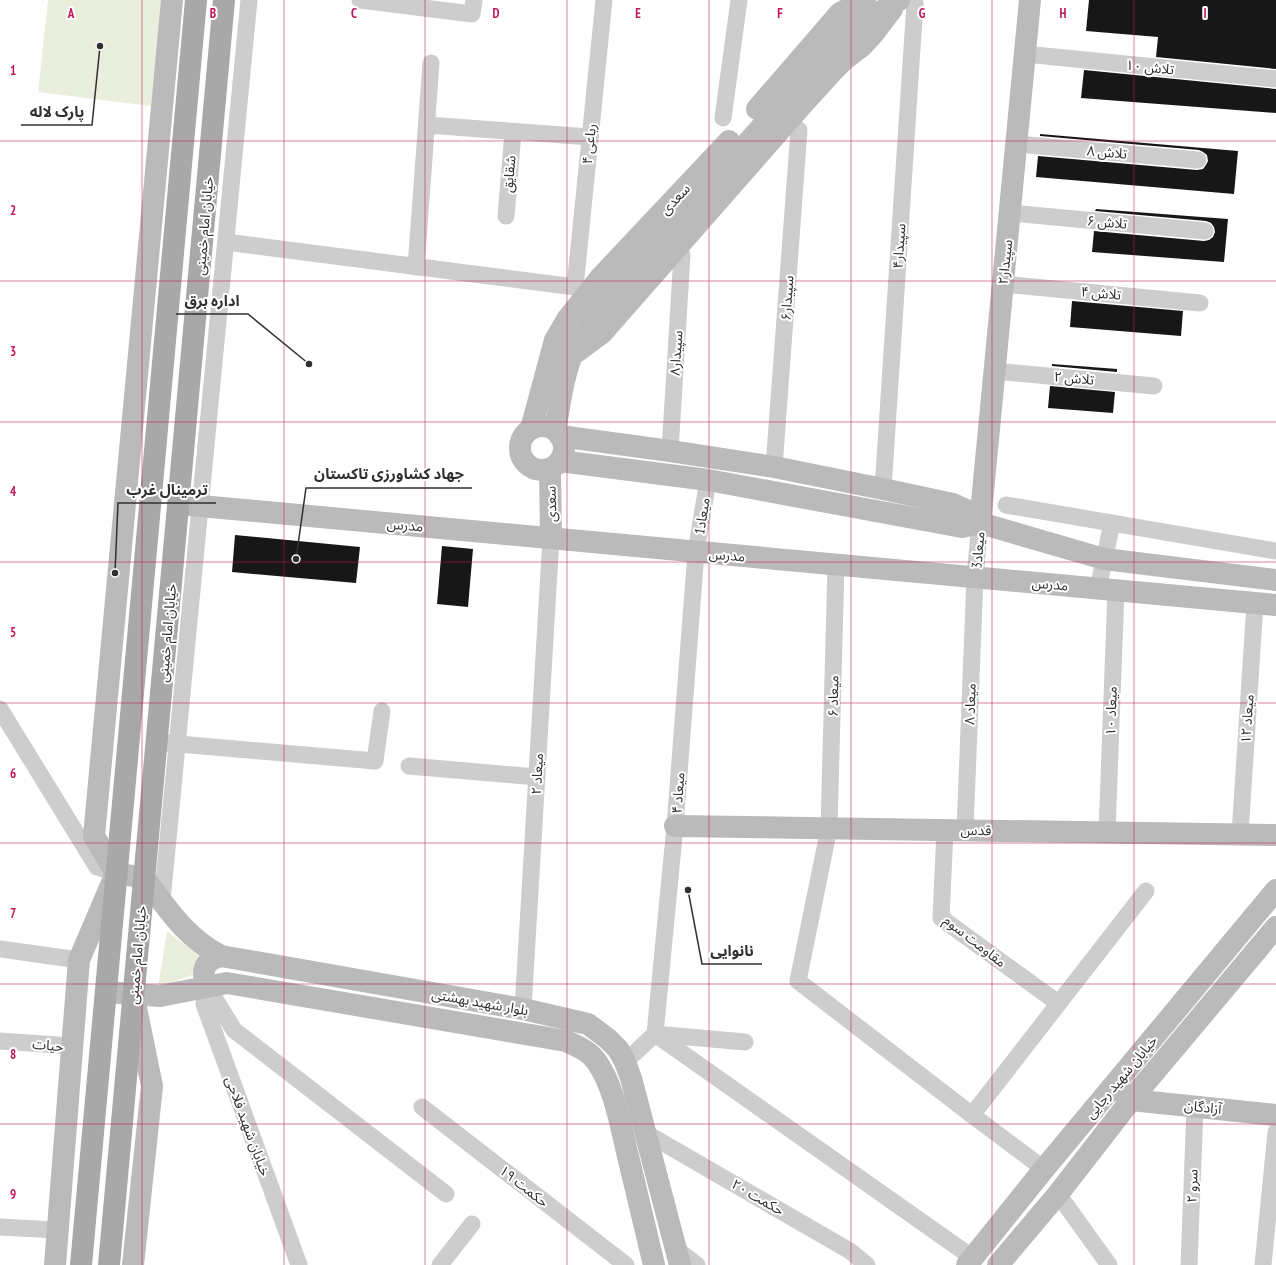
<svg xmlns="http://www.w3.org/2000/svg" width="1276" height="1265" viewBox="0 0 1276 1265" font-family="'PT Sans Narrow','Noto Sans Arabic',sans-serif">
<rect width="100%" height="100%" fill="#fff"/>
<g fill="#eaeedd">
<path d="M48,0H162L151,106L38,92Z"/>
<path d="M167,931L213,967L158,988Z"/>
</g>
<g fill="#171717">
<path d="M1089,0H1276V69L1156,57L1158,37L1086,31Z"/>
<path d="M1084,70L1276,89V113L1081,98Z"/>
<path d="M1040,134L1238,151L1234,194L1036,177L1038,156L1197,170L1203,169L1206,165L1208,161L1207,155L1203,152L1199,150L1040,136Z"/>
<path d="M1096,209L1228,219L1224,262L1092,252L1094,231L1204,241L1209,240L1213,237L1215,232L1214,227L1211,223L1206,221L1095,211Z"/>
<path d="M1072,301L1183,311L1181,336L1070,327Z"/>
<path d="M1052,364L1117,369V372L1052,366Z"/>
<path d="M1050,386L1115,392L1113,413L1048,408Z"/>
<path d="M235,535L360,547L356,583L232,572Z"/>
<path d="M442,546L473,549L468,607L437,604Z"/>
</g>
<g fill="none" stroke-linecap="round" stroke-linejoin="round">
<g stroke="#cdcdcd" stroke-width="17">
<path d="M360,0L472,14L474,0"/>
<path d="M1025,54L1276,79"/>
<path d="M723,118L739,0"/>
<path d="M427,125L590,137"/>
<path d="M1016,144L1198,160"/>
<path d="M1010,213L1205,231"/>
<path d="M506,216L513,132"/>
<path d="M226,242L575,287L604,0"/>
<path d="M416,267L431,63"/>
<path d="M1003,284L1200,303"/>
<path d="M995,371L1154,386"/>
<path d="M670,451L682,255"/>
<path d="M774,467L799,130"/>
<path d="M708,480L696,552L675,826L655,1034L745,1042"/>
<path d="M883,489L915,3"/>
<path d="M1006,505L1276,551"/>
<path d="M836,565L829,828L798,981L972,1115L1044,1169"/>
<path d="M1098,589L1112,523"/>
<path d="M0,709L97,867L116,873"/>
<path d="M167,743L375,761L382,711"/>
<path d="M409,766L537,777"/>
<path d="M945,830L941,918L1058,1003"/>
<path d="M965,830L975,577L980,523"/>
<path d="M1107,832L1116,590"/>
<path d="M1240,834L1255,603"/>
<path d="M162,901L249,0"/>
<path d="M0,949L79,960"/>
<path d="M207,986L234,1030L446,1194"/>
<path d="M207,986L204,1004L299,1265"/>
<path d="M523,1009L551,538"/>
<path d="M0,1041L72,1046"/>
<path d="M625,1062L655,1034L973,1258"/>
<path d="M422,1107L626,1265"/>
<path d="M972,1115L1146,891"/>
<path d="M646,1133L850,1251L867,1265"/>
<path d="M1058,1194L1109,1265"/>
<path d="M0,1227L57,1230"/>
<path d="M676,1249L697,1265"/>
<path d="M440,1265L472,1224"/>
<path d="M1189,1265L1195,1107"/>
<path d="M1263,1265L1276,1132"/>
</g>
<g stroke="#bababa" stroke-width="22">
<path d="M757,109L840,13L865,0"/>
<path d="M578,351L602,333L802,105L831,73L845,59L862,46L873,34L892,9"/>
<circle cx="542" cy="448" r="22"/>
<path d="M531,429L555,340L568,318L600,278L729,141"/>
<path d="M555,430C560,405 562,379 572,355C580,337 592,321 604,306L845,32C862,20 882,13 899,0"/>
<path d="M560,436L670,451L774,467L883,489L953,504L968,511L980,523"/>
<path d="M560,461L708,480L962,527L980,523L1104,559L1276,580"/>
<path d="M550,469L551,538"/>
<path d="M179,504L1276,605"/>
<path d="M980,523L1030,0"/>
<path d="M675,826L1276,835"/>
<path d="M116,873L94,836L172,0"/>
<path d="M116,873L144,878C168,909 185,937 221,956L523,1009L588,1024L608,1039L618,1049L625,1062L631,1078L680,1265"/>
<path d="M207,986C200,970 205,960 221,956"/>
<path d="M106,992L160,996L227,983L566,1041C577,1046 589,1051 596,1061C613,1083 621,1126 627,1152C636,1190 645,1227 654,1265"/>
<path d="M1123,1093L1131,1100L1276,1115"/>
<path d="M55,1265L79,960L114,878"/>
<path d="M133,1265L152,1086L135,1003"/>
<path d="M967,1265L1044,1169L1276,890"/>
<path d="M998,1265L1058,1194L1131,1100L1276,927"/>
</g>
<g stroke="#a8a8a8" stroke-width="22">
<path d="M81,1265L196,0"/>
<path d="M109,1265L224,0"/>
</g>
</g>
<path fill="none" stroke="#c2185b" stroke-width="1" stroke-opacity="0.55" d="M142,0V1265M284,0V1265M425,0V1265M567,0V1265M709,0V1265M851,0V1265M992,0V1265M1134,0V1265M0,141H1276M0,281H1276M0,422H1276M0,562H1276M0,703H1276M0,843H1276M0,984H1276M0,1124H1276"/>
<g text-anchor="middle" stroke-width="4" stroke-linejoin="round" paint-order="stroke">
<g font-size="14" fill="#303030" stroke="#fff">
<text transform="translate(1150 67) rotate(6)" y="5">تلاش ۱۰</text>
<text transform="translate(589 144) rotate(-84)" y="5">رباعی ۴</text>
<text transform="translate(1107 152) rotate(5)" y="5">تلاش ۸</text>
<text transform="translate(509 174) rotate(-85)" y="5">شقایق</text>
<text transform="translate(675 199) rotate(-47)" y="5">سعدی</text>
<text transform="translate(1107 222) rotate(5)" y="5">تلاش ۶</text>
<text transform="translate(204 226) rotate(-85)" y="5">خیابان امام خمینی</text>
<text transform="translate(899 246) rotate(-86)" y="5">سپیدار۴</text>
<text transform="translate(1005 262) rotate(-84)" y="5">سپیدار۲</text>
<text transform="translate(1101 293) rotate(5)" y="5">تلاش ۴</text>
<text transform="translate(787 298) rotate(-86)" y="5">سپیدار۶</text>
<text transform="translate(676 353) rotate(-86)" y="5">سپیدار۸</text>
<text transform="translate(1074 378) rotate(5)" y="5">تلاش ۲</text>
<text transform="translate(551 504) rotate(-91)" y="5">سعدی</text>
<text transform="translate(702 516) rotate(-81)" y="5">میعاد1</text>
<text transform="translate(405 525) rotate(5)" y="5">مدرس</text>
<text transform="translate(978 550) rotate(-85)" y="5">میعاد3</text>
<text transform="translate(727 555) rotate(5)" y="5">مدرس</text>
<text transform="translate(1050 584) rotate(5)" y="5">مدرس</text>
<text transform="translate(167 633) rotate(-85)" y="5">خیابان امام خمینی</text>
<text transform="translate(833 696) rotate(-89)" y="5">میعاد ۶</text>
<text transform="translate(970 704) rotate(-88)" y="5">میعاد ۸</text>
<text transform="translate(1111 711) rotate(-88)" y="5">میعاد ۱۰</text>
<text transform="translate(1247 719) rotate(-86)" y="5">میعاد ۱۲</text>
<text transform="translate(537 774) rotate(-87)" y="5">میعاد ۲</text>
<text transform="translate(678 793) rotate(-86)" y="5">میعاد ۴</text>
<text transform="translate(976 830) rotate(1)" y="5">قدس</text>
<text transform="translate(975 941) rotate(38)" y="5">مقاومت سوم</text>
<text transform="translate(137 955) rotate(-85)" y="5">خیابان امام خمینی</text>
<text transform="translate(480 1002) rotate(10)" y="5">بلوار شهید بهشتی</text>
<text transform="translate(48 1045) rotate(5)" y="5">حیات</text>
<text transform="translate(1121 1077) rotate(-50)" y="5">خیابان شهید رجایی</text>
<text transform="translate(1203 1107) rotate(6)" y="5">آزادگان</text>
<text transform="translate(248 1126) rotate(70)" y="5">خیابان شهید فلاحی</text>
<text transform="translate(524 1186) rotate(38)" y="5">حکمت ۱۹</text>
<text transform="translate(1192 1186) rotate(-88)" y="5">سرو ۲</text>
<text transform="translate(758 1197) rotate(30)" y="5">حکمت ۲۰</text>
</g>
</g>
<g font-size="13" text-anchor="middle" font-weight="bold" fill="#c2185b" stroke="#fff" stroke-width="4" stroke-linejoin="round" paint-order="stroke">
<text x="71" y="18">A</text>
<text x="213" y="18">B</text>
<text x="354" y="18">C</text>
<text x="496" y="18">D</text>
<text x="638" y="18">E</text>
<text x="780" y="18">F</text>
<text x="922" y="18">G</text>
<text x="1063" y="18">H</text>
<text x="1205" y="18">I</text>
<text x="13" y="75">1</text>
<text x="13" y="215">2</text>
<text x="13" y="356">3</text>
<text x="13" y="496">4</text>
<text x="13" y="637">5</text>
<text x="13" y="778">6</text>
<text x="13" y="918">7</text>
<text x="13" y="1059">8</text>
<text x="13" y="1199">9</text>
</g>
<path fill="none" stroke="#303030" stroke-width="1.5" d="M100 46L92 125H21M309 364L248 314H176M296 559L306 488H472M115 573L118 503H216M688 890L702 964H762"/>
<g fill="#303030" stroke="#fff" stroke-width="1.5">
<circle cx="100" cy="46" r="4"/>
<circle cx="309" cy="364" r="4"/>
<circle cx="296" cy="559" r="4"/>
<circle cx="115" cy="573" r="4"/>
<circle cx="688" cy="890" r="4"/>
</g>
<g font-size="15" text-anchor="middle" font-weight="bold" fill="#303030" stroke="#fff" stroke-width="4" stroke-linejoin="round" paint-order="stroke">
<text x="57" y="117">پارک لاله</text>
<text x="212" y="306">اداره برق</text>
<text x="389" y="479">جهاد کشاورزی تاکستان</text>
<text x="167" y="495">ترمینال غرب</text>
<text x="732" y="956">نانوایی</text>
</g>
</svg>
